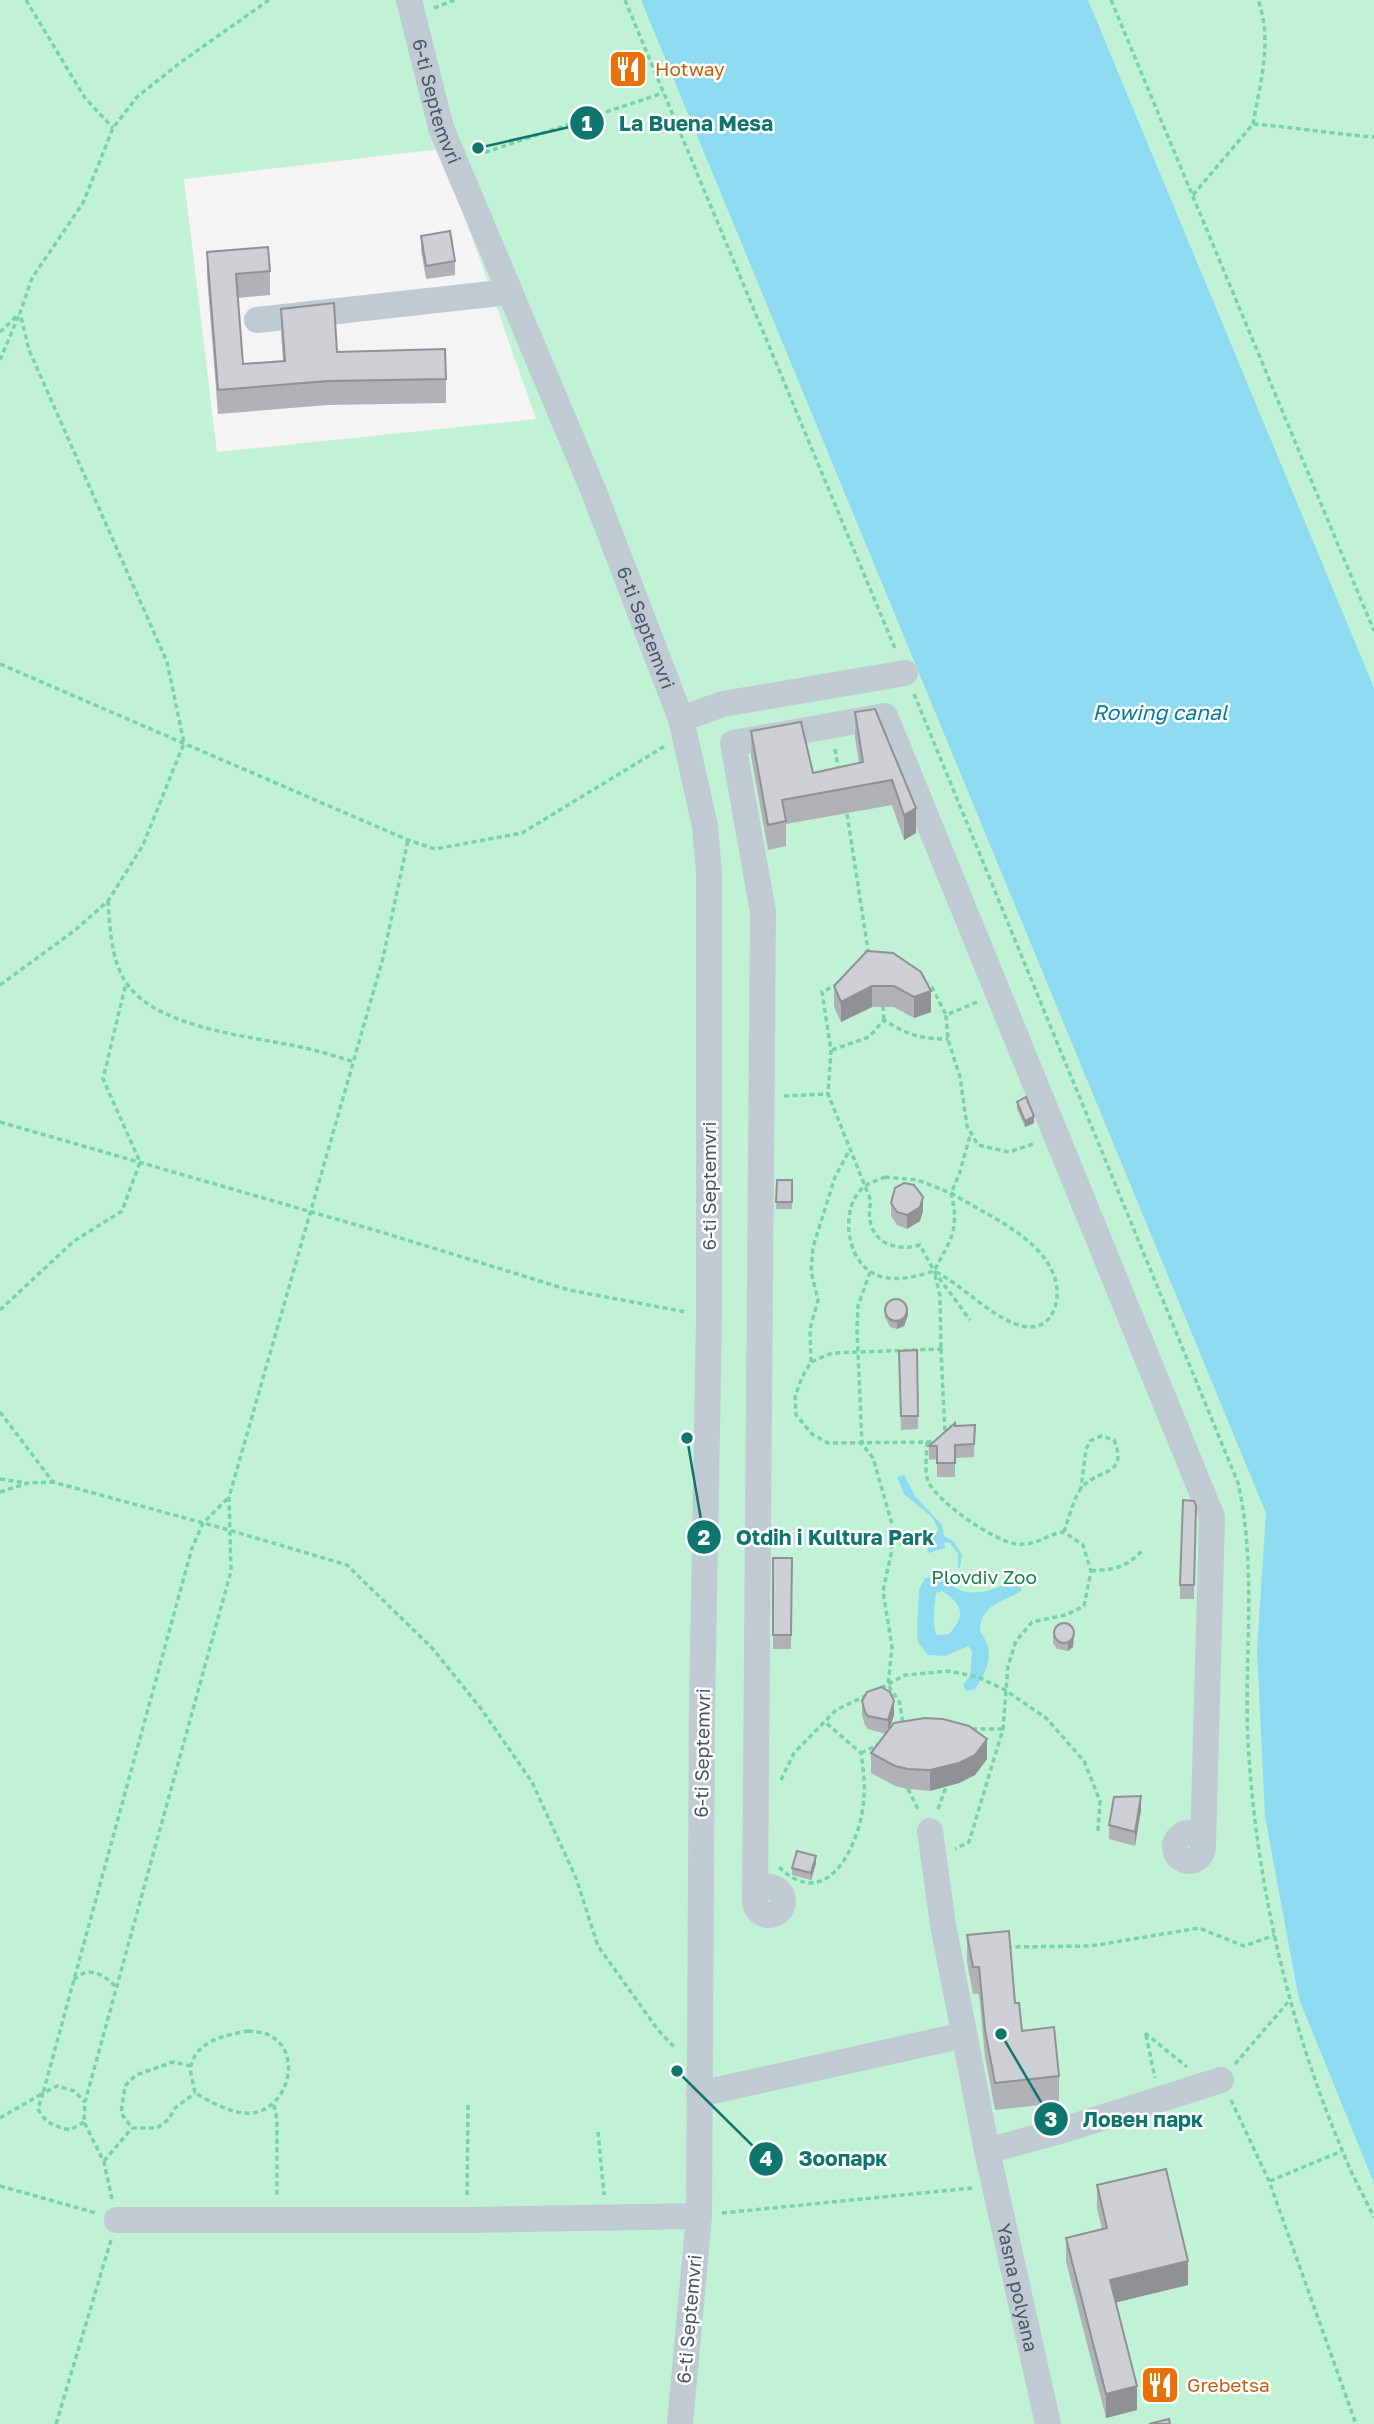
<svg xmlns="http://www.w3.org/2000/svg" width="1374" height="2424" viewBox="0 0 1374 2424" font-family="'Golos Text',sans-serif">
<rect width="100%" height="100%" fill="#f5f3f3"/>
<path fill="#c1f2d5" fill-rule="evenodd" d="M0,0H1374V2424H0ZM441,149L536,419L217,452L184,179Z"/>
<g fill="#8ddaf1" fill-rule="evenodd">
<path d="M641,0H1088L1374,688V2183L1299,1999L1265,1817L1257,1650L1266,1513Z"/>
<path d="M904,1475L915,1496L942,1525L944,1536L953,1541L962,1555L960,1567L958,1568V1554L950,1543L944,1542L945,1548L928,1553L926,1537L939,1531L933,1518L904,1494L897,1477Z"/>
<path d="M935,1577C945,1580 952,1586 960,1590C980,1597 996,1588 1014,1580L1021,1583V1591C1002,1603 980,1604 980,1632C996,1651 988,1670 975,1689L966,1691L963,1685L970,1676L972,1651L968,1646L945,1656L928,1655L918,1642L917,1630L919,1590L925,1578ZM942,1591C963,1604 966,1616 949,1634L936,1635C932,1621 934,1608 936,1593Z"/>
</g>
<g fill="none" stroke-linecap="round" stroke-linejoin="round">
<g stroke="#77d3a8" stroke-width="3.5" stroke-dasharray="5 3.5" stroke-linecap="butt">
<path d="M26,0L85,98L113,128"/>
<path d="M625,0L896,651"/>
<path d="M1111,0L1374,631"/>
<path d="M434,8L455,0"/>
<path d="M1253,124C1260,84 1273,39 1258,0"/>
<path d="M477,155L663,93"/>
<path d="M1193,195L1253,124C1293,127 1333,134 1374,137"/>
<path d="M0,332L18,315"/>
<path d="M0,360L19,315"/>
<path d="M0,664L408,840L435,849L522,833L665,746"/>
<path d="M914,694L1238,1483C1257,1566 1244,1657 1248,1742C1256,1882 1288,2021 1342,2150C1351,2173 1363,2195 1374,2217"/>
<path d="M835,749L839,772"/>
<path d="M847,814L868,950L865,953"/>
<path d="M108,901C110,928 111,961 127,984C158,1028 248,1036 296,1046C316,1050 335,1056 354,1062"/>
<path d="M924,983L932,987L946,1015"/>
<path d="M838,984L822,992L831,1050L828,1094L871,1201C863,1235 887,1254 920,1245L934,1271L970,1320"/>
<path d="M0,985L74,931L108,901L143,845L184,743L167,662L29,350L20,313L32,278L83,203L113,128L137,97L181,62L269,0"/>
<path d="M977,1002L946,1015L948,1039L960,1077L967,1126L978,1145L1009,1152L1033,1144"/>
<path d="M883,1006L884,1020"/>
<path d="M832,1050L869,1037L884,1020C907,1035 921,1039 948,1039"/>
<path d="M784,1096L828,1094"/>
<path d="M0,1122L381,1232L569,1290L686,1312"/>
<path d="M885,1177L917,1180L951,1193C960,1230 951,1239 934,1271C914,1277 891,1284 871,1272C845,1256 840,1205 865,1186C871,1182 879,1180 885,1177Z"/>
<path d="M870,1272L858,1306L857,1330L862,1444L873,1458L892,1524L891,1554L883,1591L892,1647L888,1685L900,1703L903,1725"/>
<path d="M936,1272C965,1287 993,1319 1022,1326C1055,1334 1064,1294 1052,1271C1036,1235 983,1213 951,1193L959,1175L971,1132"/>
<path d="M935,1275L940,1296L941,1349"/>
<path d="M0,1310L74,1241L122,1211L140,1162L103,1079L126,983"/>
<path d="M941,1349L945,1435L936,1442L828,1443L812,1434L796,1415L795,1397L802,1377L811,1362L832,1353Z"/>
<path d="M811,1362L810,1329L818,1300L811,1271L813,1247L835,1177L849,1151"/>
<path d="M0,1412L53,1482L229,1530L347,1565L433,1649L482,1710L532,1782L576,1878L598,1946L658,2030L676,2049"/>
<path d="M927,1442C927,1453 924,1471 928,1481C937,1502 995,1542 1017,1544C1038,1546 1046,1534 1064,1532L1083,1545L1091,1571L1084,1606L1066,1615L1032,1622L1016,1641L1008,1666L1003,1729L969,1842L955,1849"/>
<path d="M0,1479L26,1483"/>
<path d="M0,1492L28,1483L53,1482"/>
<path d="M1064,1532C1068,1520 1075,1494 1083,1486C1102,1468 1128,1475 1114,1440L1101,1436L1090,1441L1086,1449L1081,1488"/>
<path d="M891,1544L916,1543"/>
<path d="M1091,1571C1117,1569 1125,1568 1144,1549"/>
<path d="M881,1688L905,1675L949,1671L978,1677L1005,1690L1046,1718L1084,1761L1100,1801L1098,1831"/>
<path d="M972,1729H1003"/>
<path d="M861,1753L881,1743"/>
<path d="M781,1780L794,1753L836,1710L867,1695"/>
<path d="M908,1789L919,1811"/>
<path d="M938,1809L946,1787"/>
<path d="M779,1867C829,1916 862,1840 864,1797C865,1782 863,1767 861,1753L825,1722"/>
<path d="M1007,1947L1091,1946L1199,1928L1244,1946L1275,1935"/>
<path d="M74,1980C88,1965 104,1974 116,1987"/>
<path d="M248,2031C254,2032 264,2032 269,2035C304,2052 288,2109 252,2113C233,2115 211,2102 195,2093C194,2085 189,2072 191,2065C198,2040 226,2035 248,2031Z"/>
<path d="M1145,2033L1187,2067"/>
<path d="M1146,2035L1155,2078"/>
<path d="M1235,2064L1289,2001"/>
<path d="M191,2066L173,2062L136,2075L125,2086L121,2113L132,2128H157L169,2119L175,2108L195,2093"/>
<path d="M1231,2100L1269,2181L1356,2424"/>
<path d="M274,2105L277,2120V2197"/>
<path d="M0,2118L43,2093L192,1548L203,1523L229,1497"/>
<path d="M84,2122L70,2130C54,2126 46,2124 38,2109L43,2093L57,2086L74,2091L85,2102"/>
<path d="M598,2132L604,2195"/>
<path d="M104,2161L132,2128"/>
<path d="M1270,2181L1342,2151"/>
<path d="M0,2186L96,2213"/>
<path d="M467,2195L468,2103"/>
<path d="M112,2199L104,2162L84,2122L85,2102L231,1571L229,1497L383,958L408,840"/>
<path d="M722,2213L972,2188"/>
<path d="M56,2424L111,2240"/>
</g>
<g stroke="#c0cad2" stroke-width="26">
<path id="s1" d="M409,0L441,128L594,492L681,719L705,826L709,873V1316L702,1710L699,2216L680,2424"/>
<path d="M257,320L510,292"/>
<path d="M681,719L723,704L905,673"/>
<path d="M930,1831L943,1925L987,2151L1060,2131L1221,2080"/>
<circle cx="1189" cy="1847" r="14"/>
<circle cx="769" cy="1901" r="14"/>
<path d="M755,1900L763,912L733,743L885,716L1212,1517L1203,1846"/>
<path d="M699,2094L964,2035"/>
<path id="s2" d="M987,2151L1048,2424"/>
<path d="M117,2220H467L699,2216"/>
</g>
</g>
<g fill="#b0b2b7">
<path d="M421,236L455,261V275L426,279L421,250Z"/>
<path d="M207,252L270,271V295L238,298L243,364L283,361L281,333V309L337,352L446,379V403L328,405L218,414L207,276Z"/>
<path d="M875,709L916,833L904,840L892,805L786,824V846L768,850L751,756V731L813,773L859,763L855,737V712Z"/>
<path d="M867,951L931,1012L914,1018L894,1007H872L841,1022L834,1007V986Z"/>
<path d="M1017,1102L1034,1123L1025,1127L1017,1109Z"/>
<path d="M777,1180H792V1209H776Z"/>
<path d="M891,1203L923,1211L920,1221L907,1229L897,1225L891,1216Z"/>
<path d="M885,1310L908,1315L904,1326L897,1329L890,1327L885,1317Z"/>
<path d="M917,1350L918,1429L901,1430L899,1351Z"/>
<path d="M975,1425L974,1457L955,1458V1477H937V1459L929,1460V1446L955,1426Z"/>
<path d="M1194,1501V1599H1180V1585Z"/>
<path d="M773,1558H792L791,1649H773Z"/>
<path d="M1053,1636L1074,1637L1073,1647L1068,1651L1057,1649L1053,1643Z"/>
<path d="M862,1701L894,1715L889,1730L987,1759L975,1775L959,1783L930,1791L908,1789L895,1786L871,1773V1753L886,1734L868,1729L865,1725L862,1715Z"/>
<path d="M1141,1810L1135,1846L1109,1839V1825Z"/>
<path d="M816,1863L811,1880L792,1875V1868Z"/>
<path d="M967,1935L1015,2003L1022,2031L1059,2076V2103L995,2110L985,2057L979,1994H973L967,1962Z"/>
<path d="M1097,2185L1188,2285L1115,2302L1137,2410L1106,2418L1066,2262V2238L1102,2229L1097,2209Z"/>
</g>
<g fill="#909195">
<path d="M916,808V833L904,840V815Z"/>
<path d="M872,986V1007L841,1022V1002Z"/>
<path d="M931,991V1012L914,1018V997Z"/>
<path d="M1034,1116V1123L1025,1127V1121Z"/>
<path d="M923,1197V1211L920,1221L907,1229V1215Z"/>
<path d="M908,1309V1315L904,1326L897,1329V1322Z"/>
<path d="M1074,1630L1073,1647L1068,1651V1644Z"/>
<path d="M894,1701V1715L888,1734V1720Z"/>
<path d="M987,1739V1759L975,1775L959,1783L930,1791V1770Z"/>
<path d="M1141,1796V1810L1135,1846V1832Z"/>
<path d="M816,1856V1863L811,1880V1873Z"/>
<path d="M1188,2261V2285L1110,2304V2280Z"/>
<path d="M1137,2386V2410L1106,2418V2394Z"/>
</g>
<g fill="#cdcfd5" stroke="#909195" stroke-width="2">
<path d="M450,231L455,261L426,266L421,236Z"/>
<path d="M268,247L270,271L236,274L243,364L285,361L281,309L334,303L337,352L445,349L446,379L328,381L218,390L207,252Z"/>
<path d="M875,709L916,808L904,815L892,780L782,800L786,821L768,825L751,731L801,722L813,773L863,762L855,712Z"/>
<path d="M867,951L893,953L921,972L931,991L914,997L894,986H872L841,1002L834,986Z"/>
<path d="M1026,1097L1034,1116L1025,1121L1017,1102Z"/>
<path d="M777,1180H792V1202H776Z"/>
<path d="M904,1183L914,1185L923,1197L920,1207L907,1215L897,1212L891,1203L895,1188Z"/>
<circle cx="896" cy="1310" r="11"/>
<path d="M917,1350L918,1416H901L899,1351Z"/>
<path d="M955,1423V1426L975,1425L974,1444L955,1445V1463H937V1446H929Z"/>
<path d="M1183,1500L1194,1501L1196,1506L1194,1585H1180Z"/>
<path d="M773,1558H792L791,1635H773Z"/>
<circle cx="1064" cy="1633" r="10"/>
<path d="M881,1687L890,1692L894,1701L888,1720L868,1716L865,1712L862,1701L867,1692Z"/>
<path d="M925,1718L943,1719L969,1726L987,1739L975,1755L959,1763L930,1770L908,1769L895,1766L871,1753L894,1723Z"/>
<path d="M1141,1796L1135,1832L1109,1825L1114,1797Z"/>
<path d="M797,1851L816,1856L811,1873L792,1868Z"/>
<path d="M1009,1931L1015,2003H1019L1022,2031L1054,2027L1059,2076L995,2083L985,2030L979,1967H973L967,1935Z"/>
<path d="M1166,2169L1188,2261L1110,2280L1137,2386L1106,2394L1066,2238L1107,2228L1097,2185Z"/>
<path d="M1169,2419L1170,2424H1149Z"/>
</g>
<defs>
<g id="restaurant-square" transform="scale(2.0125)"><rect x="-9" y="-9" width="18" height="18" rx="4" fill="#e8710a" stroke="#fff"/><path d="M-5-6h1v4h1v-4h1v4h1v-4h1v5L-1.5 .5V6h-2V.5L-5-1ZM5-6V6H3V1.5H1.5Q1.5-4 5-6Z" fill="#fff"/></g>
</defs>
<g fill-rule="evenodd">
<use href="#restaurant-square" x="628" y="69"/>
<use href="#restaurant-square" x="1160" y="2385"/>
</g>
<g text-anchor="middle" stroke-width="5" stroke-linejoin="round" paint-order="stroke">
<g font-size="19" fill="#c56008" stroke="#fff" text-anchor="start">
<text x="655" y="76">Hotway</text>
<text x="1187" y="2392">Grebetsa</text>
</g>
<g font-size="19" fill="#495662" stroke="#fff">
<text dy="7" stroke="none"><textPath href="#s1" startOffset="105">6-ti Septemvri</textPath></text>
<text dy="7" stroke="none"><textPath href="#s1" startOffset="672">6-ti Septemvri</textPath></text>
<text transform="translate(709 1186) rotate(-90)" y="7">6-ti Septemvri</text>
<text transform="translate(702 1753) rotate(-89)" y="7">6-ti Septemvri</text>
<text dy="7" stroke="none"><textPath href="#s2" startOffset="140">Yasna polyana</textPath></text>
<text transform="translate(689 2319) rotate(-85)" y="7">6-ti Septemvri</text>
</g>
<g font-size="19" fill="#14834e" stroke="#fff">
<text x="984" y="1584">Plovdiv Zoo</text>
</g>
<g font-size="21" font-style="italic" fill="#087c9f" stroke="#fff">
<text x="1160" y="720">Rowing canal</text>
</g>
</g>
<path fill="none" stroke="#0f766e" stroke-width="2.5" d="M478 148L587 123M687 1438L704 1537M1001 2034L1051 2119M677 2071L766 2159"/>
<g fill="#0f766e" stroke="#fff" stroke-width="2.5">
<circle cx="478" cy="148" r="7"/>
<circle cx="687" cy="1438" r="7"/>
<circle cx="1001" cy="2034" r="7"/>
<circle cx="677" cy="2071" r="7"/>
<circle cx="587" cy="123" r="18"/>
<circle cx="704" cy="1537" r="18"/>
<circle cx="1051" cy="2119" r="18"/>
<circle cx="766" cy="2159" r="18"/>
</g>
<g font-size="21" text-anchor="middle" font-weight="bold" fill="#fff">
<text x="587" y="131">1</text>
<text x="704" y="1545">2</text>
<text x="1051" y="2127">3</text>
<text x="766" y="2166">4</text>
</g>
<g font-size="21" text-anchor="middle" font-weight="bold" fill="#0f766e" stroke="#fff" stroke-width="5" stroke-linejoin="round" paint-order="stroke">
<text x="696" y="131">La Buena Mesa</text>
<text x="835" y="1545">Otdih i Kultura Park</text>
<text x="1143" y="2127">Ловен парк</text>
<text x="843" y="2166">Зоопарк</text>
</g>
</svg>
